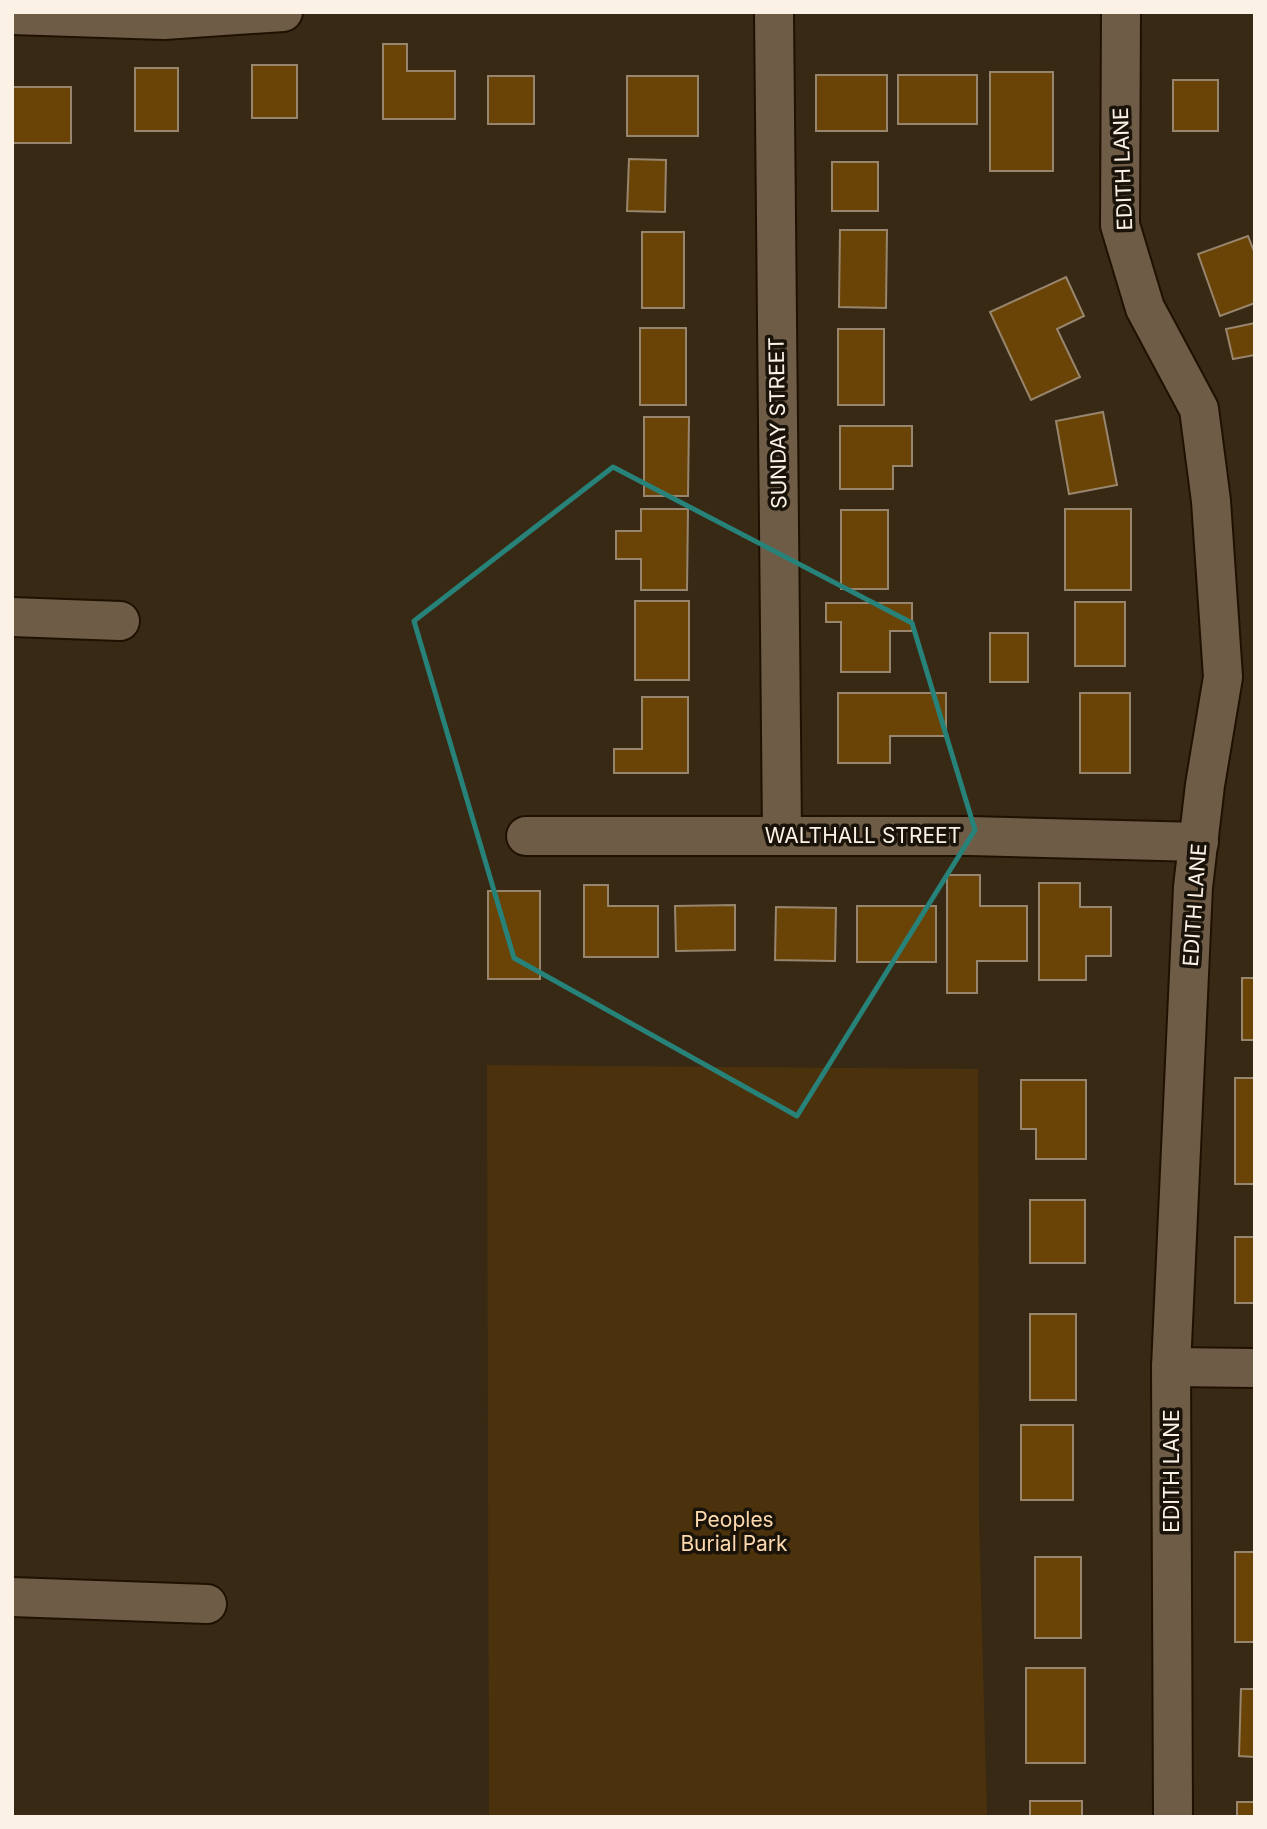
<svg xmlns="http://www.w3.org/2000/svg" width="1267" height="1829" viewBox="0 0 1267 1829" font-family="Inter,sans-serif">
<rect width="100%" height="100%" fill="#382914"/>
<path fill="#4b320d" d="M487,1065L978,1069L979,1520L987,1817H489Z"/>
<g fill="#694406" stroke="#98856e" stroke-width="2">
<path d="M383,44H407V71H455V119H383Z"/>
<rect x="252" y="65" width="45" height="53"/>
<rect x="135" y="68" width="43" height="63"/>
<rect x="990" y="72" width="63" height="99"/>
<rect x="816" y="75" width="71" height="56"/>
<rect x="898" y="75" width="79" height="49"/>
<rect x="488" y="76" width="46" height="48"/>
<rect x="627" y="76" width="71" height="60"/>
<rect x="1173" y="80" width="45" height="51"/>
<rect x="12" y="87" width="59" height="56"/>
<path d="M629,159L666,160L665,212L627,211Z"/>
<rect x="832" y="162" width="46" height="49"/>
<path d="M840,230H887L886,308L839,307Z"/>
<rect x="642" y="232" width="42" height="76"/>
<path d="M1248,236L1255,254V303L1220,316L1198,254Z"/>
<path d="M1066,277L1084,316L1057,329L1080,377L1031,400L990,312Z"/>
<path d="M1255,323V355L1233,359L1226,329Z"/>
<rect x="640" y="328" width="46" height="77"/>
<rect x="838" y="329" width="46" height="76"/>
<path d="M1103,412L1117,485L1069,494L1056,421Z"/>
<path d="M644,417H689L688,496H644Z"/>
<path d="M840,426H912V466H893V489H840Z"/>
<path d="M641,509H688L687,590H641V559H616V531H641Z"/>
<rect x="1065" y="509" width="66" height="81"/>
<rect x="841" y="510" width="47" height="79"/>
<rect x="635" y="601" width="54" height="79"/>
<rect x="1075" y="602" width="50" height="64"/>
<path d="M826,603H912V631H890V672H841V622H826Z"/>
<rect x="990" y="633" width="38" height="49"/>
<path d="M838,693H946V736H890V763H838Z"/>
<rect x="1080" y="693" width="50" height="80"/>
<path d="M642,697H688V773H614V749H642Z"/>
<path d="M947,875H980V906H1027V961H977V993H947Z"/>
<path d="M1039,883H1080V907H1111V956H1086V980H1039Z"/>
<path d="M584,885H608V906H658V957H584Z"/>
<rect x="488" y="891" width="52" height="88"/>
<path d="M735,905V950L676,951L675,906Z"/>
<rect x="857" y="906" width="79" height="56"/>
<path d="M776,907L836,908L835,961L775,960Z"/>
<rect x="1242" y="978" width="13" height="62"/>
<rect x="1235" y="1078" width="20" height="106"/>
<path d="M1021,1080H1086V1159H1036V1129H1021Z"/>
<rect x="1030" y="1200" width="55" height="63"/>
<rect x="1235" y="1237" width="20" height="66"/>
<rect x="1030" y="1314" width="46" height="86"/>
<rect x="1021" y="1425" width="52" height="75"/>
<rect x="1235" y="1552" width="20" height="90"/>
<rect x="1035" y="1557" width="46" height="81"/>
<rect x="1026" y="1668" width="59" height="95"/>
<path d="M1241,1689H1255V1757L1239,1756Z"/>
<rect x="1030" y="1801" width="52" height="16"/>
<rect x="1237" y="1802" width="18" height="15"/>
</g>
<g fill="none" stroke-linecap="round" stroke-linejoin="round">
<g stroke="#1f1100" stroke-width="42">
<g id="minor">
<path d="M774,12L782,835"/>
<path d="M1121,12L1120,225L1145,308L1199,409L1211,501L1223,677L1205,785L1193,887L1171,1367L1173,1817"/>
<path d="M12,15L164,20L283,12"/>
<path d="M12,617L120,621"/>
<path d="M526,836H970L1199,842"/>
<path d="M1171,1367L1255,1368"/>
<path d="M12,1597L207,1604"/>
</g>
</g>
<use href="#minor" stroke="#6e5c46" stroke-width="38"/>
</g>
<path fill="none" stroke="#27827a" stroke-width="5" stroke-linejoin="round" d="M613,467L912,623L975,830L797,1116L514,958L414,621Z"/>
<g text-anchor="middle" stroke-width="7" stroke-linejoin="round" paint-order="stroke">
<g font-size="21" fill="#fcf1e5" stroke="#1a130a">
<text transform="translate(1123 169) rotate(-92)" y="7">EDITH LANE</text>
<text transform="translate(778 423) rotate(-91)" y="7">SUNDAY STREET</text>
<text x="863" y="843">WALTHALL STREET</text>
<text transform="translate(1195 905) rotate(-86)" y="7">EDITH LANE</text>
<text transform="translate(1172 1471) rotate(-90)" y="7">EDITH LANE</text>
</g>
<g font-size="21" fill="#fdd9ad" stroke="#1a130a">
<text x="734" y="1527">Peoples<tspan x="734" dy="24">Burial Park</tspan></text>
</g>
</g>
<rect width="1267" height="1829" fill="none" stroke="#fcf1e5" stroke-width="28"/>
</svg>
